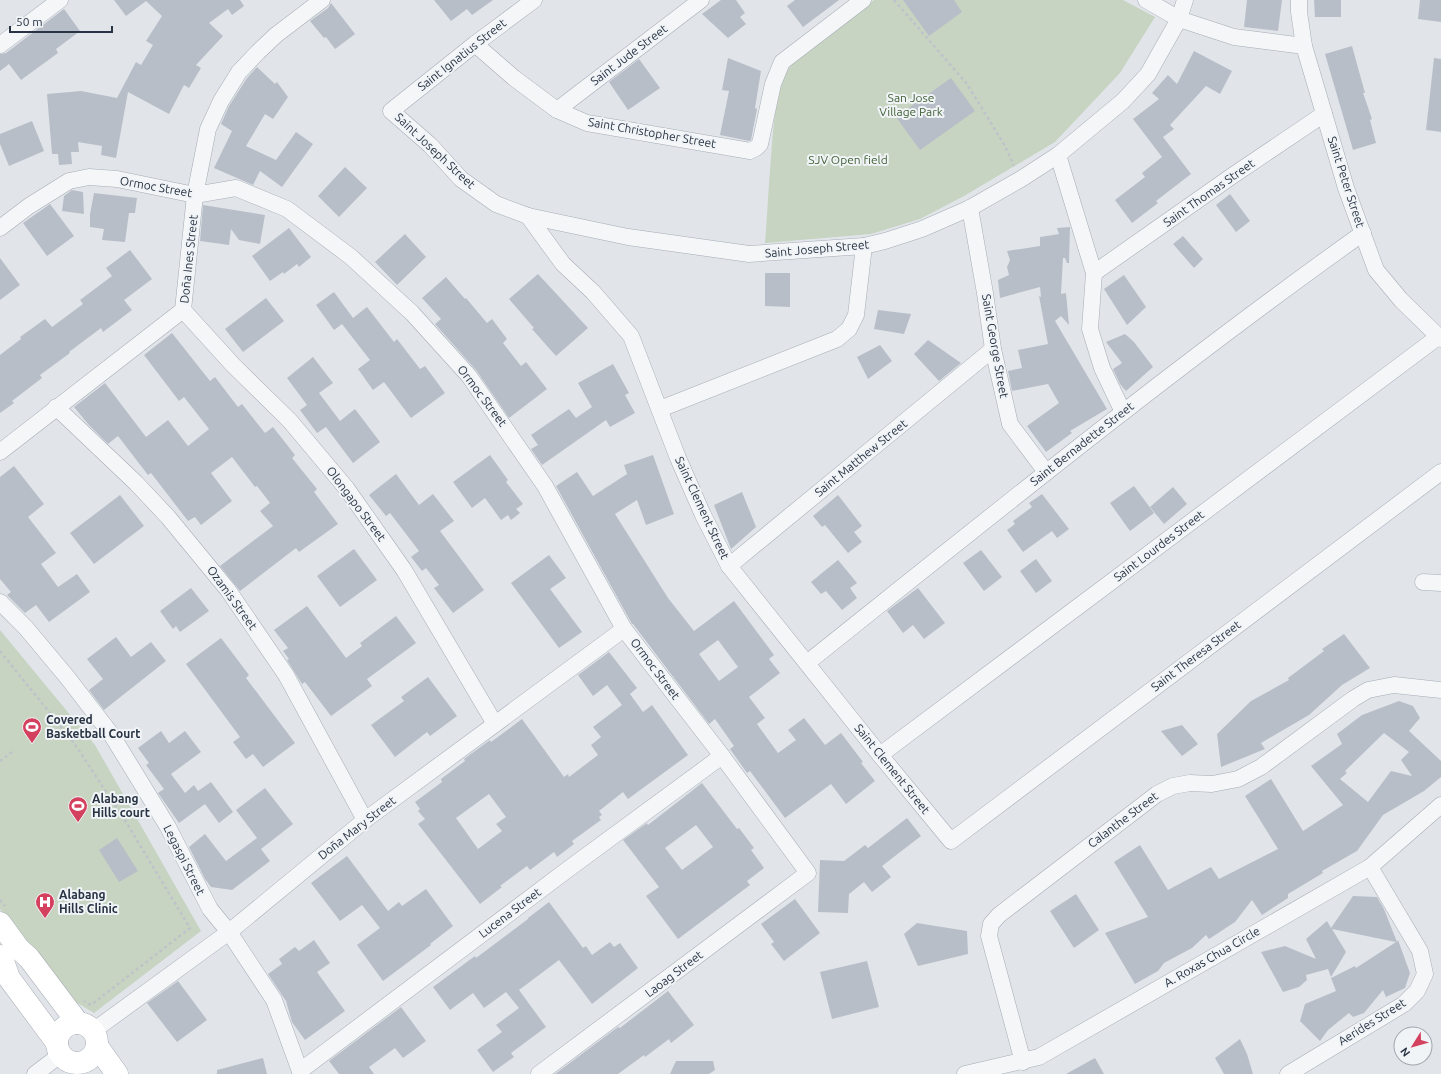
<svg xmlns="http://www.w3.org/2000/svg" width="1441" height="1074" viewBox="0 0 1441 1074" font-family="Ubuntu,sans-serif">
<rect width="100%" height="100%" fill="#e1e5ea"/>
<g fill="#c7d4c2">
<path d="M874,0H1123L1155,17L1120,73L1055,142L964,196L920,219L871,234L765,243C767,219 768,194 770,170C773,140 773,85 793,63Z"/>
<path d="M0,630L95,745L201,931L94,1013L69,998L0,909Z"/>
</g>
<g fill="#b8bec8" fill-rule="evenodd">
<path d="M114,0H240L244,6L232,15L228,9L209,23L223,36L196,65L201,68L189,88L184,85L169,114L128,92L116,158L101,155L102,146L78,142L79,152H71L72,164L59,165L58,154H52L47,94L81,91L117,98L136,62L141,65L153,45L146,41L162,16L146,1L126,16Z"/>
<path d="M434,0H493L472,15L467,9L451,21Z"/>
<path d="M721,0H736L745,13L740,17L746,24L728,38L702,14Z"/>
<path d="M795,0H839L803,27L787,6Z"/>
<path d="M903,0H954L962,12L929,36Z"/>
<path d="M1247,0H1282L1278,31L1244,27Z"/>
<path d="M1314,0H1341V17H1315Z"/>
<path d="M1420,0H1441V22L1418,19Z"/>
<path d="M331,3L355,34L335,49L326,37L324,38L310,21L328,8Z"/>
<path d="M64,9L80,31L56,49L58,53L21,80L9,64L0,71V54L6,53Z"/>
<path d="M1352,46L1365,93H1363L1372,119L1370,120L1376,143L1353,150L1325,54Z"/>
<path d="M1194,51L1232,71L1220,94L1206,86L1170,125L1174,129L1163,137L1191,174L1156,201L1158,203L1132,223L1115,200L1145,177L1142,173L1162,157L1133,119L1159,99L1152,93L1168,75L1177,84Z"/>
<path d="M728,58L761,71L755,108L757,109L751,140L749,141L720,135L729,91L722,90Z"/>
<path d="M1434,58L1441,59V132L1426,130Z"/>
<path d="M639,59L660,88L628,110L609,82Z"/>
<path d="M257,67L275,84L277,82L288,97L273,119L265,114L246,146L276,160L296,132L313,144L282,187L260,171L253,185L214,168L232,131L221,124L229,106L247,78Z"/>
<path d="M951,78L975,111L920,150L896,117Z"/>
<path d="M32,121L44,151L9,166L0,144V134Z"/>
<path d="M345,167L367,188L339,217L318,196Z"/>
<path d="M72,190L83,192L84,214L62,211L64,196Z"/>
<path d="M94,193L137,198L135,213H129L125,242L102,240L104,229L90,227V214Z"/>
<path d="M1230,194L1250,221L1236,232L1216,205Z"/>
<path d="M50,204L74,236L47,256L23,223Z"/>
<path d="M203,205L265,215L260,244L239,240L231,229L229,245L200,241Z"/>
<path d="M1070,227L1069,263H1067L1065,258H1063L1061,294L1066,293L1069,325L1061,316L1055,321L1107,409L1070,431L1072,433L1046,452L1027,426L1059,403L1048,384L1012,391L1008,371L1022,368L1018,350L1048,344L1039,296L1041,297L1040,287L1000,298L998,280L1009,275L1007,267L1010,260L1007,251L1040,246V237L1059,234L1057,228Z"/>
<path d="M289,228L311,257L299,267L297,264L284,274L283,272L270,281L252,256Z"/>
<path d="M405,234L426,257L397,285L375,262Z"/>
<path d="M1183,236L1203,259L1194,268L1173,244Z"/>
<path d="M130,250L152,279L124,300L132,310L103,332L101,328L69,352L70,353L40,375L42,378L12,401L14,403L0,413V355L21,339L20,337L45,319L52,327L83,304L80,300L112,276L106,268Z"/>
<path d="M0,258L20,285L0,300Z"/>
<path d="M765,273H790V307L765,306Z"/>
<path d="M538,274L588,328L556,356L532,329L534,328L509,299Z"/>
<path d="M1124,275L1146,307L1127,325L1104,289Z"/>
<path d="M446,277L465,299L466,298L487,323L492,319L507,339L503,343L521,366L526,362L547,389L509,418L476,370L435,324L441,319L422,298Z"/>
<path d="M334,292L353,318L367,307L394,342L397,339L420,369L425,366L445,393L411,418L384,382L373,390L358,369L370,360L342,324L334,330L316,305Z"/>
<path d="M266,298L284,321L243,352L225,329Z"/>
<path d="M878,310L911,314L904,334L874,329Z"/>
<path d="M172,333L210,381L215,377L238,407L242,404L265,433L273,427L295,455L292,458L317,489L314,492L338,524L299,552L296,548L240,591L220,566L273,526L260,511L270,503L257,486L255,487L232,457L211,473L232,501L201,525L195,517L188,521L151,473L148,475L118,436L108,444L88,424L74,407L105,383L146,437L168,420L188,446L209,429L184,397L179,401L144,355Z"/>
<path d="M1125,334L1134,342L1153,367L1126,391L1120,384L1113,369L1122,363L1106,342Z"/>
<path d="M928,340L961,363L939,381L914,354Z"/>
<path d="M880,345L892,361L868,379L857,357Z"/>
<path d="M313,357L333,383L319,393L340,421L355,409L380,442L353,463L326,427L317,433L300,410L307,405L287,378Z"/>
<path d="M613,364L629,393L625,395L635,413L610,427L606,420L542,465L531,449L538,445L531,435L569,409L576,418L592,407L578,383Z"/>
<path d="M490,455L508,480L506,482L523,504L516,509L520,513L511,520L508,515L501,520L485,498L472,508L453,482Z"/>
<path d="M653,455L674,514L646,525L637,500L615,514L668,598L694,631L734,601L774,655L769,659L780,673L749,697L765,718L757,724L778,753L796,740L788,730L804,718L825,745L841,733L863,762L861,763L875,781L846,804L831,784L785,818L750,771L747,773L730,749L734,746L715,719L709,724L633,624H632L556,486L577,472L593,496L627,474L624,465ZM718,640L738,667L719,681L699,654Z"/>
<path d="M14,466L44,504L28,517L56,553L41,564L58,587L77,574L90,592L49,622L36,605L25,613L7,595L11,592L0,579V477Z"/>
<path d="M396,474L419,505L433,494L454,521L440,531L484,590L453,613L434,588L439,585L426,568L422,571L411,557L419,551L390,513L386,516L369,495Z"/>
<path d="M1134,486L1154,513L1130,531L1110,503Z"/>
<path d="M1173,487L1187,504L1164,524L1150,507Z"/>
<path d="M742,492L756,527L731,549L714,505Z"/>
<path d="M1042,494L1069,529L1057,538L1052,531L1023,552L1007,530L1015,524L1013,521L1032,507L1029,503Z"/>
<path d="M120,495L144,526L94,564L70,533Z"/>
<path d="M838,495L862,526L854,532L862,542L848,553L825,525L822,527L813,516Z"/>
<path d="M354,549L377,580L340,607L317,576Z"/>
<path d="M981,550L1002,577L984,591L963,563Z"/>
<path d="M549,555L566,578L550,589L582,632L559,648L511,583Z"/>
<path d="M1036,559L1052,581L1036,593L1020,571Z"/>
<path d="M838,560L857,583L850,588L857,598L842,610L826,591L821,594L811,582Z"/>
<path d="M191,588L209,611L180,632L176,626L173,629L160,611Z"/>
<path d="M918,588L945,623L924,639L913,625L903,633L887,611Z"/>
<path d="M307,606L346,658L362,646L360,643L396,616L416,643L367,679L372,686L331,716L305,682L302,684L287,660L289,659L283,651L288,648L274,630Z"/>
<path d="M1344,634L1370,668L1342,685L1309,715L1261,743L1265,749L1221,767L1217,734L1251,701L1289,680L1288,678L1324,651L1322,649Z"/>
<path d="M116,637L131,657L151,642L166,661L104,710L89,690L103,679L87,659Z"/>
<path d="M221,638L249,675L246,678L295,743L263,767L253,754L246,759L233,742L240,737L186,664Z"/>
<path d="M609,652L637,688L630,694L643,712L652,705L688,755L628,799L623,792L599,811L602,815L599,817L601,820L572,841L574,844L557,857L554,852L530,870L527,866L500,886L502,887L480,904L418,824L425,819L418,811L420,809L415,802L442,782L441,779L465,761L464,759L490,740L491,742L522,719L564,777L568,774L569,777L598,755L591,745L601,737L593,727L622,705L607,685L593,696L578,675ZM489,794L506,817L496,824L502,831L478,849L456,818Z"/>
<path d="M428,677L457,716L430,736L427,732L395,757L371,725L404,701L401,697Z"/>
<path d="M1399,701L1413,706L1420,718L1409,731L1441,761V777L1424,791L1383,815L1357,851L1322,871L1323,873L1288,894V898L1262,915L1252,900L1235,922L1209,939L1206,935L1192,948L1164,963L1158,971L1135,984L1105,933L1148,917L1114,862L1140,845L1168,890L1211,867L1219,879L1278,849L1245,796L1271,779L1303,831L1343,805L1311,766L1342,744L1337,734L1362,715ZM1384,733L1409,752L1401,760L1412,776L1391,771L1368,802L1340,779L1347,773L1345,771Z"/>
<path d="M1182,725L1198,744L1182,756L1161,731Z"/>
<path d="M161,731L169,743L185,731L201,752L171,774L185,793L194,785L198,791L211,782L233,812L219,823L205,804L179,823L158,793L164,789L146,765L149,763L138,748Z"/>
<path d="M702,783L737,829L739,828L754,848L751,850L764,868L747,881L750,885L678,939L646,896L659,887L623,840L647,823L648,825ZM696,825L713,847L682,870L665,848Z"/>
<path d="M265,788L293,824L261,849L270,861L232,890L211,887L205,879L189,847L205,834L226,861L257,838L236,810Z"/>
<path d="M907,818L921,836L882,866L891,877L872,892L864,882L849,894L848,913L818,912L820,860L844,861L865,845L868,848Z"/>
<path d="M117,838L138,871L119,882L99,850Z"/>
<path d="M347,856L388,911L399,902L402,906L426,889L453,926L430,944L431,945L383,981L357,945L380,928L362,905L340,921L311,883Z"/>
<path d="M1076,894L1099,930L1074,948L1050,911Z"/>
<path d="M1353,896L1377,897L1384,909L1397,942L1398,940L1410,973L1405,988L1386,997L1383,990L1364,1013L1353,1017L1349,1013L1328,1030L1320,1041L1300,1021L1305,1004L1336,991L1331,978L1355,966L1356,968L1396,942L1332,929L1346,952L1331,977L1328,969L1306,975L1307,980L1299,987L1283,992L1261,952L1285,946L1316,959L1306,939L1327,921L1331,928Z"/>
<path d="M795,899L820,933L784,961L771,944L774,942L761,924Z"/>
<path d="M549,902L583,948L586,946L592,955L610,942L614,947L620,943L638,968L592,1004L559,960L519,990L546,1027L511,1053L514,1057L493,1072L477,1050L502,1032L496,1025L519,1008L506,992L484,1008L473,993L450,1010L433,987L475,956L476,958L528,919V918Z"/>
<path d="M917,923L967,931L968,954L918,966L904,934Z"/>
<path d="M314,940L330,963L317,972L345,1011L305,1040L292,1022L286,1001L268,974L282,964L279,959L295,947L299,951Z"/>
<path d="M867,961L879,1007L832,1019L820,972Z"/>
<path d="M178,981L207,1020L177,1042L147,1003Z"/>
<path d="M668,991L694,1025L671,1043L669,1039L645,1057L644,1055L618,1074H555L618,1027L620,1028Z"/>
<path d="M401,1007L426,1041L403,1058L395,1048L369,1067L374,1074H339L329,1061Z"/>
<path d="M1240,1039L1247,1054L1253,1074H1224L1215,1058Z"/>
<path d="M263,1058L267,1074H217V1070Z"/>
<path d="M1095,1058L1104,1074H1066Z"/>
<path d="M676,1061H713L715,1070L709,1074H670Z"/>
</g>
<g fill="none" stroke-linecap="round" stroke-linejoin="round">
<g stroke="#a6acb5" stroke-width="17">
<g id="street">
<path d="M534,0L475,44L391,111L430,145L461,179L496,204L528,216L628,237L749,254L864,246L885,241L922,229L970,208L1021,179L1058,155L1123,101L1148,74L1179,19L1185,0"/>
<path d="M1146,0L1179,19L1234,37L1304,46"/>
<path d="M1299,0V12L1304,46L1346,188L1376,270L1401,300L1441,339"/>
<path d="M475,44L514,78L557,110L587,123L750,151L756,148L760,144L773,84L782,62L863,0"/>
<path d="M0,45L60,0"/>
<path d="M557,110L701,0"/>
<path d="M1058,155L1094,273L1090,329L1102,368L1123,412"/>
<path d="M970,208L985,293L993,349L1010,424L1046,472"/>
<path d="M528,216L563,264L593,292L631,336L678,458L703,515L729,566L880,755L951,841L1441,472"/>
<path d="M0,228L29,206L69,181L89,177L117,179L195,195L236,188L287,209L351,257L412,313L469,376L545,486L624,629L722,756L808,873L539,1074"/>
<path d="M1094,273L1232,176L1324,114"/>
<path d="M183,310L233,365L290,421L347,489L404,570L495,724"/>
<path d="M56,407L136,483L168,517L228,590L286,675L365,820"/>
<path d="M660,409L837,339L849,329L856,315L864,246"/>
<path d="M0,452L183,310L195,195L208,129L221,101L239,72L258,52L276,35L322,0"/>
<path d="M729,566L993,349"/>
<path d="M1423,582L1441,583"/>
<path d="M0,602L26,628L67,677L111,734L168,827L210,909L229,932L274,1000L301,1074"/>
<path d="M807,663C990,517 1172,369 1363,233"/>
<path d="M880,755L1438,337"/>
<path d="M93,1031L229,932L365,820L624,629"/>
<path d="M1023,1062L989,936L991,924L999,915L1157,794L1173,786L1190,783L1212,784L1238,779L1261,767L1353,699L1368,690L1394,685L1441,690"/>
<path d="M300,1071L567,870L722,756"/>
<path d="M35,1074L60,1055"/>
<path d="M965,1074L1039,1057L1370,867L1441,805"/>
<path d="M1288,1074L1404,1004L1417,991L1425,974L1420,951L1370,867"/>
</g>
</g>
<g stroke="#a6acb5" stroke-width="23">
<g id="secondary">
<path d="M0,923L19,949L29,958L78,1023"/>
<path d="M0,956L3,961L9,978L57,1043"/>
<circle cx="77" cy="1043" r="20"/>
<path d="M97,1046L117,1074"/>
</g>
</g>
<g stroke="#bfc3c9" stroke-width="2.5" stroke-dasharray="3 3" stroke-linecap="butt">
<path d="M894,0L967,84L1005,146L1014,166"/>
<path d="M0,651L74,743L126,822L190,928L91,1005L84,1001"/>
<path d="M0,761L12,752"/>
<path d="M0,900L5,906"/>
</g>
<use href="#street" stroke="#f4f6f8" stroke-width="16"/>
<use href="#secondary" stroke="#fff" stroke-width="22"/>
</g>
<defs>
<g id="stadium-pin" transform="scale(1)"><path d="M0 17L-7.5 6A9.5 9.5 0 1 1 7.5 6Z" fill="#d4415f" stroke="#f1f4f7"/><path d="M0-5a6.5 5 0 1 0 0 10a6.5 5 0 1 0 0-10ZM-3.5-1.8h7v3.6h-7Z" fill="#fff"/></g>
<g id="hospital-pin" transform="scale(1)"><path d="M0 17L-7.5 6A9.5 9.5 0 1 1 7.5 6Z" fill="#d4415f" stroke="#f1f4f7"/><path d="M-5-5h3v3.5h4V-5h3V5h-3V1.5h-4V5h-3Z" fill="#fff"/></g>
</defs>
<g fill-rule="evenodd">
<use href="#stadium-pin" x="32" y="727"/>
<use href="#stadium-pin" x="78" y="806"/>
<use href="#hospital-pin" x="45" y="902"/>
</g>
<g text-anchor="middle" stroke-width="4" stroke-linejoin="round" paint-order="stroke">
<g font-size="12" fill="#283343" stroke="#f1f4f7">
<text transform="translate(462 55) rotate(-38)" y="4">Saint Ignatius Street</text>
<text transform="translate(629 55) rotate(-37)" y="4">Saint Jude Street</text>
<text transform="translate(652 133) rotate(10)" y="4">Saint Christopher Street</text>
<text transform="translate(435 151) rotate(43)" y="4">Saint Joseph Street</text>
<text transform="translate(1346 182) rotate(72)" y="4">Saint Peter Street</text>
<text transform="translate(156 187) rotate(10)" y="4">Ormoc Street</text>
<text transform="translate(1209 193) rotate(-35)" y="4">Saint Thomas Street</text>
<text transform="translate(817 249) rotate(-5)" y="4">Saint Joseph Street</text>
<text transform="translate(189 259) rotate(-84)" y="4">Doña Ines Street</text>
<text transform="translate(995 346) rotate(80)" y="4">Saint George Street</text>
<text transform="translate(482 396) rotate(53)" y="4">Ormoc Street</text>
<text transform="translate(1082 444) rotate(-38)" y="4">Saint Bernadette Street</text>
<text transform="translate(861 458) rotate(-39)" y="4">Saint Matthew Street</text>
<text transform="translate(356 504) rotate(53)" y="4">Olongapo Street</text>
<text transform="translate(702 508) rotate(65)" y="4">Saint Clement Street</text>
<text transform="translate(1159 546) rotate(-37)" y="4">Saint Lourdes Street</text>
<text transform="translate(232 598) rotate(54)" y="4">Ozamis Street</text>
<text transform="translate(1196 656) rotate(-37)" y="4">Saint Theresa Street</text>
<text transform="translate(655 669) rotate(53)" y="4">Ormoc Street</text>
<text transform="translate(892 769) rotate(51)" y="4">Saint Clement Street</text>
<text transform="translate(1123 820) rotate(-37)" y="4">Calanthe Street</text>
<text transform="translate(357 828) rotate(-38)" y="4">Doña Mary Street</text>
<text transform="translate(184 860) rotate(63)" y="4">Legaspi Street</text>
<text transform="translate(510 913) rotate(-37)" y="4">Lucena Street</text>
<text transform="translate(1212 957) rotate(-30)" y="4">A. Roxas Chua Circle</text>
<text transform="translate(674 974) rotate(-37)" y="4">Laoag Street</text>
<text transform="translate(1372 1022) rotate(-32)" y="4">Aerides Street</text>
</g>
<g font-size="12" fill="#3f5f35" stroke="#f1f4f7">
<text x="911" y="102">San Jose<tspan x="911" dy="14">Village Park</tspan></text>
<text x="848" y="164">SJV Open field</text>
</g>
<g font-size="12" font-weight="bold" fill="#283343" stroke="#f1f4f7" text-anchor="start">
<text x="46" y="724">Covered<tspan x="46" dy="14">Basketball Court</tspan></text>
<text x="92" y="803">Alabang<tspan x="92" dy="14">Hills court</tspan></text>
<text x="59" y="899">Alabang<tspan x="59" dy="14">Hills Clinic</tspan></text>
</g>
</g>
<g transform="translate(1413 1046) rotate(233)"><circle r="19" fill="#f1f4f7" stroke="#a1a7af"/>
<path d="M0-3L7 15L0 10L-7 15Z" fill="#d4415f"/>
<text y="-6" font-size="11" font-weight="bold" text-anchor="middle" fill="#283343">N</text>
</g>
<path d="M10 26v6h102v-6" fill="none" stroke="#283343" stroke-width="2"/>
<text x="16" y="26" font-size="12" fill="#283343" stroke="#f1f4f7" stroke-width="3" paint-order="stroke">50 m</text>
</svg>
